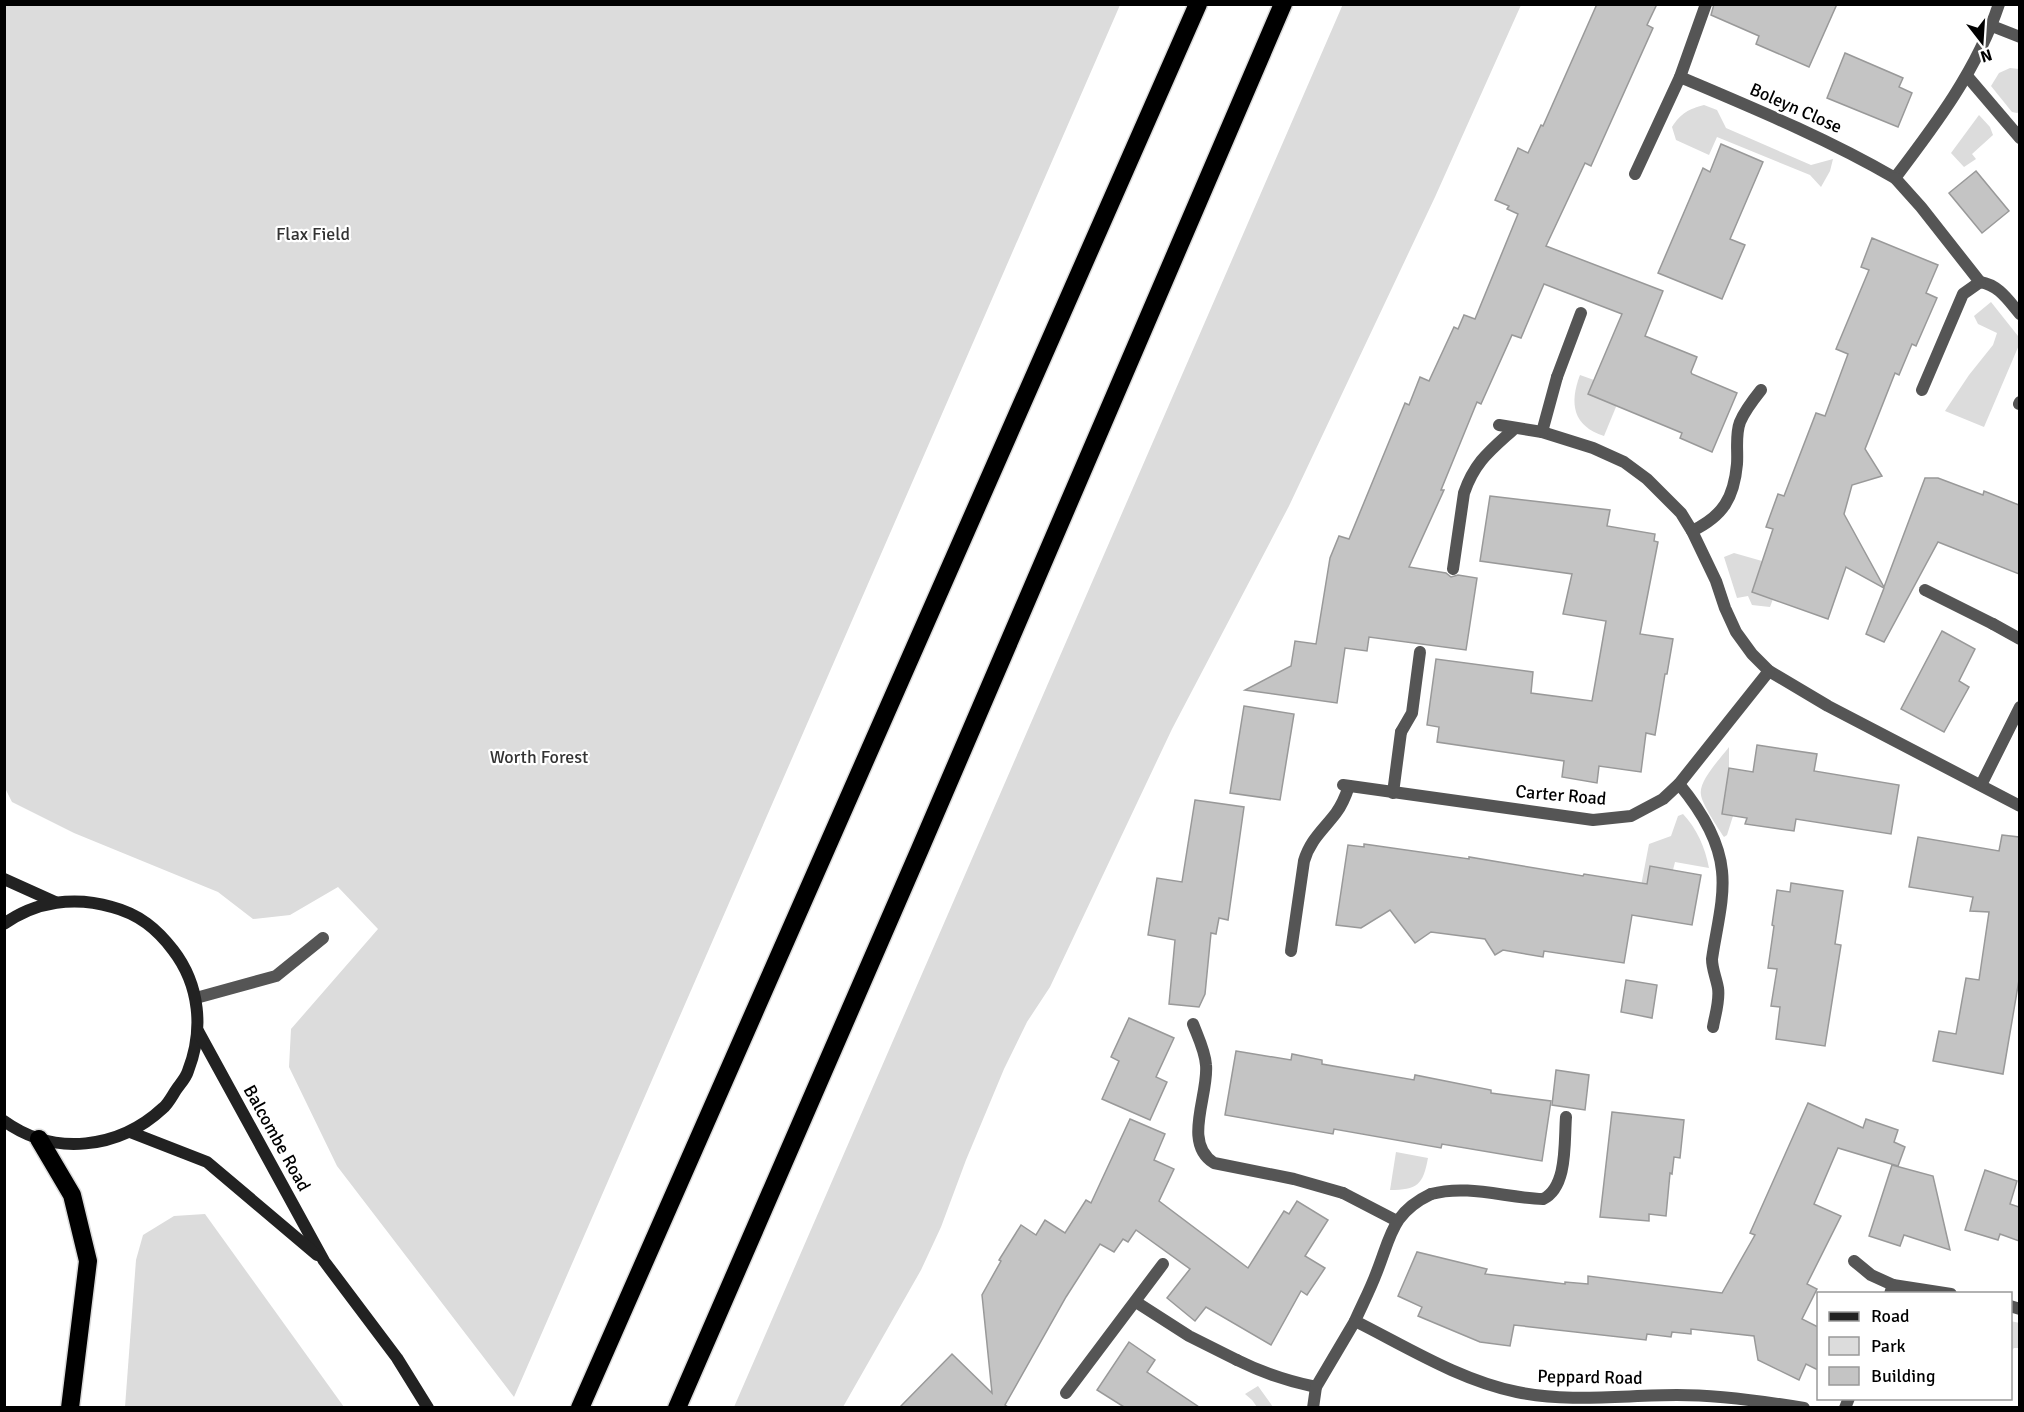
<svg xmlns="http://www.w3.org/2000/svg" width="2024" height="1412" viewBox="0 0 2024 1412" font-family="Signika,sans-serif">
<rect width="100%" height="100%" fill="#fff"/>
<g fill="#dcdcdc">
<path d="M1343,4L1521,5L1435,197L1289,506L1172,729L1050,987L1027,1022L1004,1069L966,1160L941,1227L921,1270L843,1407H734Z"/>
<path d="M4,5H1120L514,1397L337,1166L289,1067L291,1029L378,929L338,887L290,915L253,919L218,892L74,833L12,802L5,788Z"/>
<path d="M2010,68L2019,69V112L2017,113L2012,112L1991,86L1999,73Z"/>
<path d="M1704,105L1717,110L1726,128L1811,165L1833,159L1830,171L1821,187L1810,175L1717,137L1709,155L1676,140L1672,127C1681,113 1689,109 1704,105Z"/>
<path d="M1979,115L1990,127L1993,135L1972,154L1976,159L1964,167L1951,153Z"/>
<path d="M1991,302L2018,336L2019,345L1984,427L1945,411L1969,375L1993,345L1997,333L1978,324L1974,316Z"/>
<path d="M1580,375L1594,380L1618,402L1604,436C1573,426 1569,404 1580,375Z"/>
<path d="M1734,553L1762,561L1752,592L1773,599L1770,607L1752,605L1748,596L1737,598L1724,557Z"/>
<path d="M1729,747V768L1722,814L1733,816L1727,835L1724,837C1718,828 1702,804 1701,795C1698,781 1721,758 1729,747Z"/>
<path d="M1683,814C1697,829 1705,847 1709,868L1675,862L1673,870L1650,866L1646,892L1640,891L1649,844L1671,836L1678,816Z"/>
<path d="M1396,1152L1428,1158C1423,1185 1417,1190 1390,1190Z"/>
<path d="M205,1214L344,1407H125L136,1260L143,1235L174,1216Z"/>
<path d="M2010,1321L2020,1323L2019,1348H2014L2011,1351Z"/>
<path d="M1258,1386L1273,1407H1257L1252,1400L1245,1394Z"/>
</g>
<g fill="#c4c4c4" stroke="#999" stroke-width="1.5">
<path d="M1597,4H1657L1647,25L1653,28L1591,166L1585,163L1546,246L1663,291L1645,336L1697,357L1691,372L1692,374L1737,393L1712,452L1680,438L1682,433L1588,394L1622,314L1544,284L1521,338L1512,335L1481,404L1477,402L1441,490H1444L1409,567L1446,573L1451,577L1458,575L1477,578L1466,650L1369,637L1367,651L1345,648L1337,703L1245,690L1291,666L1295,641L1316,644L1330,558L1339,536L1349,539L1405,403L1409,405L1420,377L1429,381L1454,327L1458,329L1464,315L1475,319L1518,214L1507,209L1509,206L1495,200L1518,148L1528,153L1541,125L1543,126Z"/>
<path d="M1714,4H1837L1809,67L1756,44L1759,36L1711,15Z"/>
<path d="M1845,53L1903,78L1899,87L1912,93L1898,127L1827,98Z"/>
<path d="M1721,144L1763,162L1730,239L1745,245L1722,299L1658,273L1703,168L1710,172Z"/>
<path d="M1976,171L2009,211L1982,233L1949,193Z"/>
<path d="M1872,238L1938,265L1926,293L1937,298L1916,346L1912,344L1899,375L1895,373L1865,449L1882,476L1852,485L1844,514L1884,587L1925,478H1938L1983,495L1984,491L2019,505V574L1938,542L1884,642L1866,634L1884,588L1846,567L1828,619L1752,592L1773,529L1766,527L1778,494L1784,496L1816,413L1825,416L1848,354L1836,349L1869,270L1861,267Z"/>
<path d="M1490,496L1610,510L1607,526L1655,534L1654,541L1658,542L1640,634L1673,639L1667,674H1665L1655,735L1646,733L1641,772L1599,766L1597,783L1562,777L1564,761L1437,742L1439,727L1427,725L1436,659L1533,672L1531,693L1592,701L1606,621L1563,614L1572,574L1480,561Z"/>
<path d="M1942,631L1975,649L1959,681L1969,687L1944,732L1901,709Z"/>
<path d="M1244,706L1294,714L1280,800L1230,793Z"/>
<path d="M1757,745L1817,754L1814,771L1899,785L1891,834L1796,819L1794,831L1745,824L1747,818L1722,814L1729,768L1753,772Z"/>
<path d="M1195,800L1244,807L1228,920L1219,918L1216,934L1211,933L1205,994L1199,1007L1169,1004L1175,940L1148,935L1157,878L1182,882Z"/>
<path d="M2002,835L2019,837V980L2003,1074L1933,1061L1939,1031L1956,1034L1966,978L1979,980L1989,912L1970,911L1973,897L1909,887L1918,837L1999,851Z"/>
<path d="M1364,844L1469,859V857L1583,876L1584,874L1647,884L1650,866L1701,875L1692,925L1632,915L1624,963L1544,951L1543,957L1503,950L1495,955L1485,939L1431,932L1415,943L1390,910L1361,928L1336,925L1348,845L1364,847Z"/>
<path d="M1791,883L1843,891L1835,944L1841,945L1825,1046L1776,1039L1780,1007L1771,1006L1777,969L1768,968L1774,926L1772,925L1777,890L1790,892Z"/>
<path d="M1626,980L1657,985L1652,1018L1621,1012Z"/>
<path d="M1129,1018L1174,1038L1156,1077L1167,1082L1150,1120L1102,1099L1119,1061L1111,1057Z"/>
<path d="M1236,1051L1291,1060L1292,1054L1322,1060V1064L1414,1080L1415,1075L1491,1090V1093L1551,1101L1542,1161L1442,1144L1441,1148L1334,1129L1333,1134L1225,1115Z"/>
<path d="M1556,1070L1589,1075L1585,1110L1552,1105Z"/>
<path d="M1808,1103L1863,1128L1866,1119L1898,1130L1894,1142L1905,1147L1898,1166L1838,1148L1814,1204L1841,1216L1807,1284L1817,1289L1802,1319L1818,1327V1370L1806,1364L1799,1380L1758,1360L1754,1336L1691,1329V1334L1672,1332L1671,1337L1647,1334L1646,1340L1514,1325L1510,1346L1480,1342L1418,1316L1422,1307L1398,1296L1417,1252L1487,1269L1485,1274L1565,1284V1282L1588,1284V1276L1722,1293L1755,1235L1750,1233Z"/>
<path d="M1612,1112L1684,1120L1680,1158L1674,1157L1672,1174L1670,1173L1666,1216L1649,1214V1221L1600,1217Z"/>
<path d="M1130,1119L1165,1134L1154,1160L1174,1169L1159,1201L1248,1268L1284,1211L1289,1214L1297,1201L1328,1220L1305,1256L1325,1268L1307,1295L1301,1291L1271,1345L1206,1307L1195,1321L1167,1298L1190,1269L1136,1230L1128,1242L1123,1239L1114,1252L1100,1244L1066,1297L1005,1405L1008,1407H900L952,1354L992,1393L982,1295L1001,1261L999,1260L1021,1225L1036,1235L1045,1220L1065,1233L1086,1200L1091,1203Z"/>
<path d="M1892,1165L1933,1176L1950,1250L1904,1235L1900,1246L1869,1236Z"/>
<path d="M1985,1170L2017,1181L2010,1204L2019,1207V1241L2000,1234L1998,1240L1965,1230Z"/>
<path d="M1129,1342L1155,1360L1147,1372L1199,1407H1124L1097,1390Z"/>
</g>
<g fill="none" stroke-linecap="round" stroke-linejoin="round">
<g stroke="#dbdbdb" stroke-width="21">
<g id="motorway">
<path d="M39,1139L72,1195L88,1261L70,1408"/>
<path d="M580,1408L1198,4"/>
<path d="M677,1408L920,849L1283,4"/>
</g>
</g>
<g stroke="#555" stroke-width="12">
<path d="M1967,76L2020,138"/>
<path d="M1557,377L1581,313"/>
<path d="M1922,390L1963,294L1980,282C1999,285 2008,300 2020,314"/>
<path d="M2019,404L2020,402"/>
<path d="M1692,531C1723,516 1734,498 1737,464C1738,450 1735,435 1740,422C1745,410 1753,400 1761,390"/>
<path d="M1453,569L1464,493C1475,461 1491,450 1515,428"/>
<path d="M1925,590L1993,624"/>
<path d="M1401,732L1412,713L1420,652"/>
<path d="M1679,784C1699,808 1719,839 1722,871C1725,899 1716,930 1712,959C1712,969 1716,977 1718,988C1720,1001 1715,1015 1713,1027"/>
<path d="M1291,951L1304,861C1310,840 1324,829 1336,813C1342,805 1346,795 1349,786"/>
<path d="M196,998L276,976L323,938"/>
<path d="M1193,1024C1198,1037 1205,1051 1206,1065C1209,1095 1182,1143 1214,1163L1294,1179L1343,1193"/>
<path d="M1431,1194C1468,1184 1506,1198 1543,1199C1568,1187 1564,1142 1566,1117"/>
<path d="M1136,1302L1189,1336L1237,1360"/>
<path d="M1066,1393L1163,1264"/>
</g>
<g stroke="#555" stroke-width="12">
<path d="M1992,26L2020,37"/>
<path d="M1680,77C1753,108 1826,138 1895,178C1936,124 1977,70 1999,4"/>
<path d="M1635,174L1680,77L1706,4"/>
<path d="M1895,178L1921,207L1980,282"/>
<path d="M1499,425L1542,432L1593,448L1624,462L1647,479L1681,513L1692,531L1716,581L1725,608L1736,632L1752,654L1769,671L1828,706L2020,806"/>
<path d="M1542,432L1557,377"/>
<path d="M1993,624L2020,639"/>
<path d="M1343,785L1593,820L1631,816L1663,799L1679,784L1769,671"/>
<path d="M1981,785L2020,707"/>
<path d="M1393,793L1401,732"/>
<path d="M1343,1193L1397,1221"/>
<path d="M1431,1194C1391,1213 1391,1237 1376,1274C1370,1290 1362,1305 1355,1321C1407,1347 1459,1380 1517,1392C1569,1403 1624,1395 1677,1395C1719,1395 1762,1401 1804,1408"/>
<path d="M1854,1261L1871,1275L1893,1285"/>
<path d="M1890,1294L1893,1285L1951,1294"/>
<path d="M2010,1306L2020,1309"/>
<path d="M1237,1360C1263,1373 1287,1381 1316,1387"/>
<path d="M1313,1408L1316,1387L1355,1321"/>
<path d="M1845,1408L1849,1398"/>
</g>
<g stroke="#222" stroke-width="12">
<path d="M4,879L55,902"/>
<path d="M4,924C36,901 75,896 112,907C139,914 157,929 173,950C200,985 204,1030 188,1071C186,1078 180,1084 176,1090C172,1096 168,1104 163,1108C119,1149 54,1157 4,1121"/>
<path d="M198,1031L324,1261L397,1358L428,1408"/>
<path d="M130,1132L207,1162L317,1255"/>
</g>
<use href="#motorway" stroke="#000" stroke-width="18"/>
</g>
<g text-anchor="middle" stroke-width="4.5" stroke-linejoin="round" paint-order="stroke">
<g font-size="18" fill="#000" stroke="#fff">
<text transform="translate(1796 108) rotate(24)" y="6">Boleyn Close</text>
<text transform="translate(1561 795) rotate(5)" y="6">Carter Road</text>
<text transform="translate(277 1138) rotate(61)" y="6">Balcombe Road</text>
<text transform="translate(1590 1377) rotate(1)" y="6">Peppard Road</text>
</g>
<g font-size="18" fill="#333" stroke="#fff">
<text x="313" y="240">Flax Field</text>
<text x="539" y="763">Worth Forest</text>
</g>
</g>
<rect width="2024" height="1412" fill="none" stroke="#000000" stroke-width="12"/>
<rect x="1817" y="1292" width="195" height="108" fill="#ffffff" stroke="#999999" stroke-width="1.5"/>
<rect x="1829" y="1312" width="30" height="9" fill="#222222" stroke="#999999" stroke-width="1.5"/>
<text x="1871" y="1322" font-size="18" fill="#000000">Road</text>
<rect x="1829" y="1337" width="30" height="18" fill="#dcdcdc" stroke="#999999" stroke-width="1.5"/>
<text x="1871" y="1352" font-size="18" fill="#000000">Park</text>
<rect x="1829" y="1367" width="30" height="18" fill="#c4c4c4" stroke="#999999" stroke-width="1.5"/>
<text x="1871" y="1382" font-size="18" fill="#000000">Building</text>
<g transform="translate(1982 42) rotate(163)" stroke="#ffffff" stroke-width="4.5" paint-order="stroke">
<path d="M0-4.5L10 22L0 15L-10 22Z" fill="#000000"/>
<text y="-9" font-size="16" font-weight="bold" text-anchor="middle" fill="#000000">N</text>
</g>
</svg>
